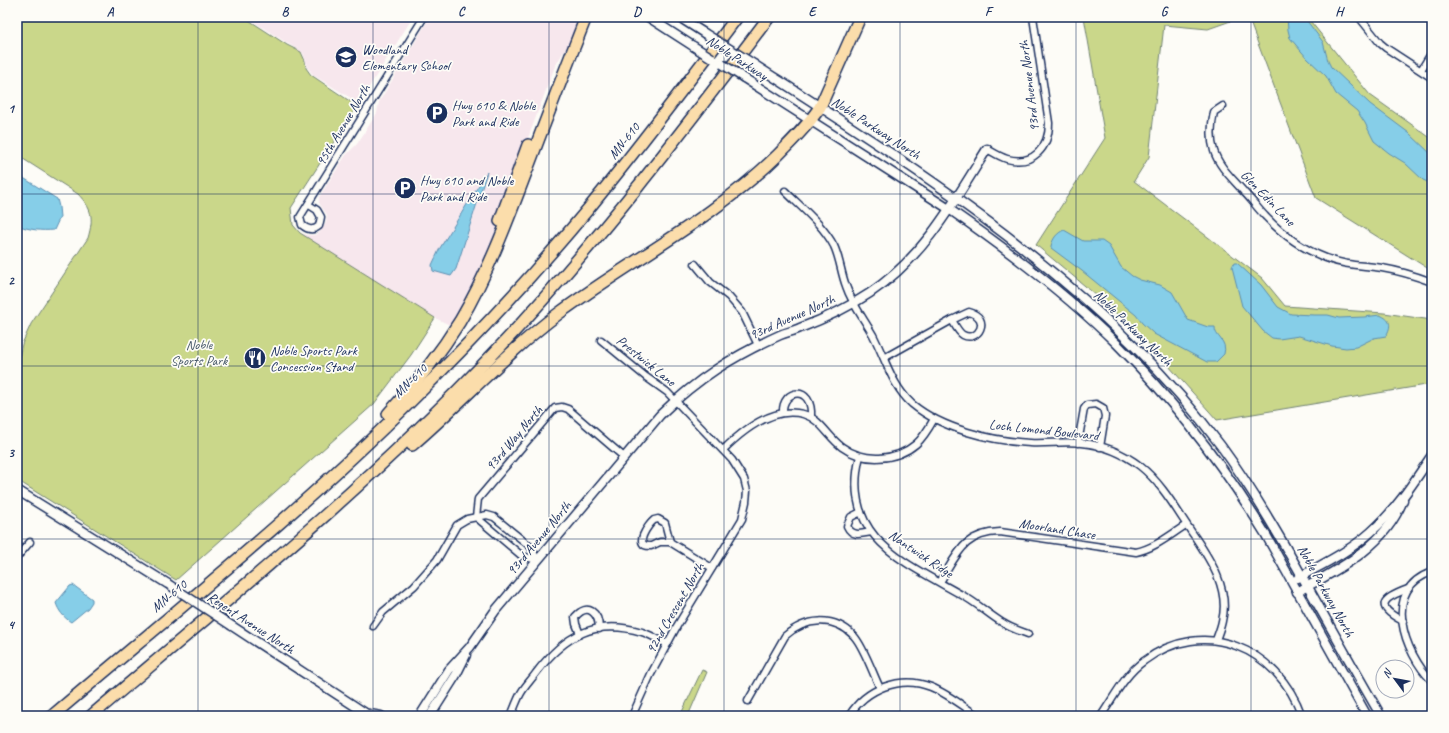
<svg xmlns="http://www.w3.org/2000/svg" width="1449" height="733" font-family="Caveat,sans-serif">
	<rect width="100%" height="100%" fill="#fdfcf7"/>
	<filter id="ink" filterUnits="userSpaceOnUse"><feTurbulence type="fractalNoise" baseFrequency=".025" numOctaves="2"/><feDisplacementMap in="SourceGraphic" scale="8" xChannelSelector="R" yChannelSelector="G"/><feConvolveMatrix kernelMatrix="1 2 1 2 8 2 1 2 1" color-interpolation-filters="sRGB"/></filter>
	<g filter="url(#ink)">
		<g fill="#f7e7ed">
			<path d="M246 17H413L359 103 313 75 308 68 303 53Z"/>
			<path d="M430 17H579L568 45 555 66 509 189 492 241 470 291 452 326 435 318 300 233 308 235H316L320 232 326 222 327 215 319 203V197L346 155 357 144 377 113 379 102Z"/>
		</g>
		<g fill="#cad78a" stroke="#728374">
			<path d="M17 17H244L287 45 301 52 305 61 306 68 311 75 357 106 291 208 293 225 300 233 435 318 411 355 374 404 176 580 17 480V374L18 363 22 344 31 324 88 238C94 217 92 209 78 194L17 155Z"/>
			<path d="M1084 17H1242L1208 29 1164 25 1149 157 1134 181 1262 278 1285 306 1384 313 1432 320V384L1217 420 1151 346 1103 301 1036 245 1105 138Z"/>
			<path d="M1248 17H1307L1370 95 1432 139V271L1316 198Z"/>
			<path d="M702 670 707 672 688 716H680Z"/>
		</g>
		<g fill="#86cee8" stroke="#5b8eb1">
			<path d="M1287 17H1304L1323 42 1328 61 1331 67 1370 104 1409 133 1432 155V184L1423 180 1405 163 1389 153 1374 141 1365 123 1357 111 1336 94 1326 76 1307 58 1290 38 1288 30Z"/>
			<path d="M487 172 456 269 451 276 433 271 432 265 440 248Z"/>
			<path d="M17 174 57 199 59 207 60 217 54 230C41 231 29 230 17 225Z"/>
			<path d="M1064 230 1083 241H1102L1109 246 1121 267 1132 276 1140 280 1160 285 1172 292 1188 320 1208 327H1215C1214 337 1228 340 1224 354L1216 362H1207L1154 334 1142 323 1136 315 1082 271 1051 248V246C1053 238 1057 233 1064 230Z"/>
			<path d="M1234 263H1237L1261 285 1278 307 1291 314 1314 315H1328L1339 318 1364 317 1380 315C1391 320 1392 325 1386 336L1374 338 1356 347 1346 348 1332 346 1299 336 1279 339 1272 338 1263 331 1242 306 1232 267Z"/>
			<path d="M73 585 92 599V602L88 608 71 622C64 618 58 610 56 603L70 586Z"/>
		</g>
		<g fill="none" stroke-linecap="round" stroke-linejoin="round">
			<g stroke="#1b2f5e" stroke-width="9">
				<g id="street">
					<path d="M1359 17 1380 43 1386 48 1432 78"/>
					<path d="M1421 70 1432 52"/>
					<path d="M1223 106 1214 112C1211 125 1210 138 1214 151 1219 167 1233 179 1244 192 1252 200 1258 209 1266 217 1283 235 1303 249 1326 258 1346 266 1362 265 1382 268 1400 271 1416 276 1432 282"/>
					<path d="M987 149C994 153 1000 157 1007 159 1033 166 1049 148 1049 123L1033 17"/>
					<path d="M785 191C802 208 823 225 834 246 840 259 841 273 846 286 852 304 864 319 873 335 885 358 892 386 912 404 942 429 992 441 1030 443 1047 444 1065 441 1082 443 1102 445 1123 453 1140 466 1163 484 1178 513 1195 537 1211 561 1230 590 1222 621 1221 627 1218 634 1216 640"/>
					<path d="M309 205 317 210 321 217 319 226C313 231 308 230 302 225L300 217 424 17"/>
					<path d="M695 264 710 282 729 297 742 312 758 345"/>
					<path d="M969 312C992 318 978 343 963 335 958 332 955 325 952 320Z"/>
					<path d="M601 340 646 377 667 392 732 460 744 479 747 491 746 502 742 519 677 626 651 674 632 716"/>
					<path d="M884 358 952 320"/>
					<path d="M783 412C782 389 813 384 811 417"/>
					<path d="M1078 443 1084 409 1087 405 1096 404 1103 408 1105 416 1100 447"/>
					<path d="M723 450C743 430 773 406 803 414 821 419 828 437 842 447 864 463 896 461 916 444 924 437 929 428 934 419"/>
					<path d="M860 456C840 536 902 561 960 594 976 602 988 614 1003 623 1010 628 1020 631 1028 634"/>
					<path d="M861 512 851 517 847 526C852 537 861 534 871 532"/>
					<path d="M476 517 478 499 555 408 562 407 568 409 624 457"/>
					<path d="M476 517 522 556 537 560"/>
					<path d="M658 519 665 523 670 542C667 542 663 542 660 542 657 543 654 545 651 546 632 547 648 525 654 520Z"/>
					<path d="M670 542 712 568"/>
					<path d="M17 557 30 542"/>
					<path d="M1432 572C1381 589 1404 653 1432 681"/>
					<path d="M940 582C957 555 963 533 1000 532L1136 552C1155 548 1170 535 1186 525"/>
					<path d="M1403 621C1373 606 1383 598 1408 589"/>
					<path d="M373 626 383 612 414 586 437 560 457 525 467 519 487 515 494 517 531 547 537 560"/>
					<path d="M580 634 576 624 575 617C588 602 599 613 599 629"/>
					<path d="M748 701 785 636C805 618 834 615 854 636 864 647 873 674 880 688"/>
					<path d="M511 716C514 709 517 700 521 693 525 686 531 680 536 673 564 636 594 618 642 632 651 635 659 640 667 644"/>
					<path d="M849 716C866 688 901 675 931 687 948 694 963 706 978 716"/>
					<path d="M1101 716C1114 697 1125 674 1144 661 1204 616 1278 648 1302 716"/>
				</g>
			</g>
			<g stroke="#1b2f5e" stroke-width="11">
				<g id="secondary">
					<path d="M648 17 693 46"/>
					<path d="M679 17 704 33"/>
					<path d="M755 65C924 174 1099 282 1221 446 1254 491 1281 538 1308 587 1332 630 1356 673 1381 716"/>
					<path d="M744 78 949 209C1008 250 1066 294 1117 344 1175 402 1224 466 1266 535L1367 716"/>
					<path d="M17 490 168 584"/>
					<path d="M1298 578C1323 564 1350 551 1371 532 1396 510 1414 482 1432 455"/>
					<path d="M1297 592C1339 569 1385 547 1403 500"/>
					<path d="M232 626 370 716"/>
					<path d="M369 714 381 716"/>
					<path d="M420 716 449 670 470 647 495 611 660 415C698 378 733 356 780 335 787 332 794 331 800 328 824 319 849 307 870 293 924 257 954 202 987 149"/>
					<path d="M430 716 456 675 466 655"/>
				</g>
			</g>
			<g stroke="#1b2f5e" stroke-width="14">
				<g id="highway">
					<path d="M500 221 528 145"/>
					<path d="M388 414C414 386 439 355 460 321 487 275 506 225 525 175 545 122 565 70 586 17"/>
					<path d="M412 445C461 403 505 354 558 314 631 260 713 219 778 155 793 140 808 125 820 107L860 17"/>
					<path d="M52 716C172 614 296 515 408 404 471 342 532 277 589 208 640 146 689 81 737 17"/>
					<path d="M91 716C230 598 371 483 496 351 595 246 682 132 769 17"/>
				</g>
			</g>
			<use href="#street" stroke="#fdfcf7" stroke-width="6"/>
			<use href="#secondary" stroke="#fdfcf7" stroke-width="8"/>
			<use href="#highway" stroke="#fbddab" stroke-width="11"/>
			<g stroke="#1b2f5e" stroke-width="11" stroke-linecap="butt">
				<g id="secondary-bridge">
					<path d="M704 33 755 65"/>
					<path d="M693 46 712 58"/>
					<path d="M722 64 744 78"/>
					<path d="M168 584 232 626"/>
				</g>
			</g>
			<use href="#secondary-bridge" stroke="#fdfcf7" stroke-width="8"/>
		</g>
	</g>
	<path fill="none" stroke="#1b2f5e" stroke-width="1" stroke-opacity="0.55" d="M198 17V716M373 17V716M549 17V716M724 17V716M900 17V716M1076 17V716M1251 17V716M17 194H1432M17 366H1432M17 539H1432"/>
	<defs>
		<g id="school-disc" transform="scale(1.15)"><circle r="9.5" fill="#1b2f5e" stroke="#fdfcf7"/><path d="M0-5L7-2L0 1L-7-2ZM-4 1L0 2.5L4 1V4Q0 6-4 4Z" fill="#fff"/></g>
		<g id="parking-disc" transform="scale(1.15)"><circle r="9.5" fill="#1b2f5e" stroke="#fdfcf7"/><path d="M-3.5-5.5H1a3.5 3.5 0 0 1 0 7H-1V5.5H-3.5ZM-1-3.4V-.6H.8a1.4 1.4 0 0 0 0-2.8Z" fill="#fff"/></g>
		<g id="restaurant-disc" transform="scale(1.15)"><circle r="9.5" fill="#1b2f5e" stroke="#fdfcf7"/><path d="M-5-6h1v4h1v-4h1v4h1v-4h1v5L-1.5 .5V6h-2V.5L-5-1ZM5-6V6H3V1.5H1.5Q1.5-4 5-6Z" fill="#fff"/></g>
	</defs>
	<g fill-rule="evenodd">
		<use href="#school-disc" x="346" y="57"/>
		<use href="#parking-disc" x="437" y="113"/>
		<use href="#parking-disc" x="405" y="188"/>
		<use href="#restaurant-disc" x="255" y="358"/>
	</g>
	<g text-anchor="middle" dominant-baseline="central" stroke-width="3.5" stroke-linejoin="round" paint-order="stroke">
		<g font-size="14" fill="#1b2f5e" stroke="#fdfcf7" text-anchor="start">
			<text x="362" y="49">Woodland<tspan x="362" dy="16">Elementary School</tspan></text>
			<text x="452" y="105">Hwy 610 &amp; Noble<tspan x="452" dy="16">Park and Ride</tspan></text>
			<text x="420" y="180">Hwy 610 and Noble<tspan x="420" dy="16">Park and Ride</tspan></text>
			<text x="270" y="350">Noble Sports Park<tspan x="270" dy="16">Concession Stand</tspan></text>
		</g>
		<g font-size="14" fill="#1b2f5e" stroke="#fdfcf7">
			<text transform="translate(737 58) rotate(33)">Noble Parkway</text>
			<text transform="translate(1029 86) rotate(-97)">93rd Avenue North</text>
			<text transform="translate(343 125) rotate(-59)">95th Avenue North</text>
			<text transform="translate(876 128) rotate(33)">Noble Parkway North</text>
			<text transform="translate(624 141) rotate(-52)">MN-610</text>
			<text transform="translate(1268 198) rotate(46)">Glen Edin Lane</text>
			<text transform="translate(792 317) rotate(-24)">93rd Avenue North</text>
			<text transform="translate(1133 328) rotate(44)">Noble Parkway North</text>
			<text transform="translate(646 361) rotate(39)">Prestwick Lane</text>
			<text transform="translate(410 381) rotate(-45)">MN-610</text>
			<text transform="translate(1044 430) rotate(6)">Loch Lomond Boulevard</text>
			<text transform="translate(514 438) rotate(-50)">93rd Way North</text>
			<text transform="translate(1057 529) rotate(9)">Moorland Chase</text>
			<text transform="translate(539 538) rotate(-50)">93rd Avenue North</text>
			<text transform="translate(921 554) rotate(34)">Nantwick Ridge</text>
			<text transform="translate(1326 591) rotate(61)">Noble Parkway North</text>
			<text transform="translate(169 596) rotate(-40)">MN-610</text>
			<text transform="translate(675 608) rotate(-60)">92nd Crescent North</text>
			<text transform="translate(251 623) rotate(33)">Regent Avenue North</text>
		</g>
		<g font-size="14" fill="#475969" stroke="#fdfcf7">
			<text x="199" y="344">Noble<tspan x="199" dy="16">Sports Park</tspan></text>
		</g>
	</g>
	<rect width="1449" height="733" fill="none" stroke="#fdfcf7" stroke-width="44"/>
	<g transform="translate(1395 679) rotate(302)"><circle r="19" fill="#fdfcf7" stroke="#a3aaba"/>
	<path d="M0-3L7 15L0 10L-7 15Z" fill="#1b2f5e"/>
	<text y="-6" font-size="11" font-weight="bold" text-anchor="middle" fill="#1b2f5e">N</text>
	</g>
	<rect x="22" y="22" width="1405" height="689" fill="none" stroke="#1b2f5e" stroke-width="1.5"/>
	<g font-size="13" text-anchor="middle" font-weight="bold" fill="#1b2f5e">
		<text x="110" y="16">A</text>
		<text x="285" y="16">B</text>
		<text x="461" y="16">C</text>
		<text x="637" y="16">D</text>
		<text x="812" y="16">E</text>
		<text x="988" y="16">F</text>
		<text x="1164" y="16">G</text>
		<text x="1339" y="16">H</text>
		<text x="11" y="113">1</text>
		<text x="11" y="285">2</text>
		<text x="11" y="457">3</text>
		<text x="11" y="629">4</text>
	</g>
</svg>
